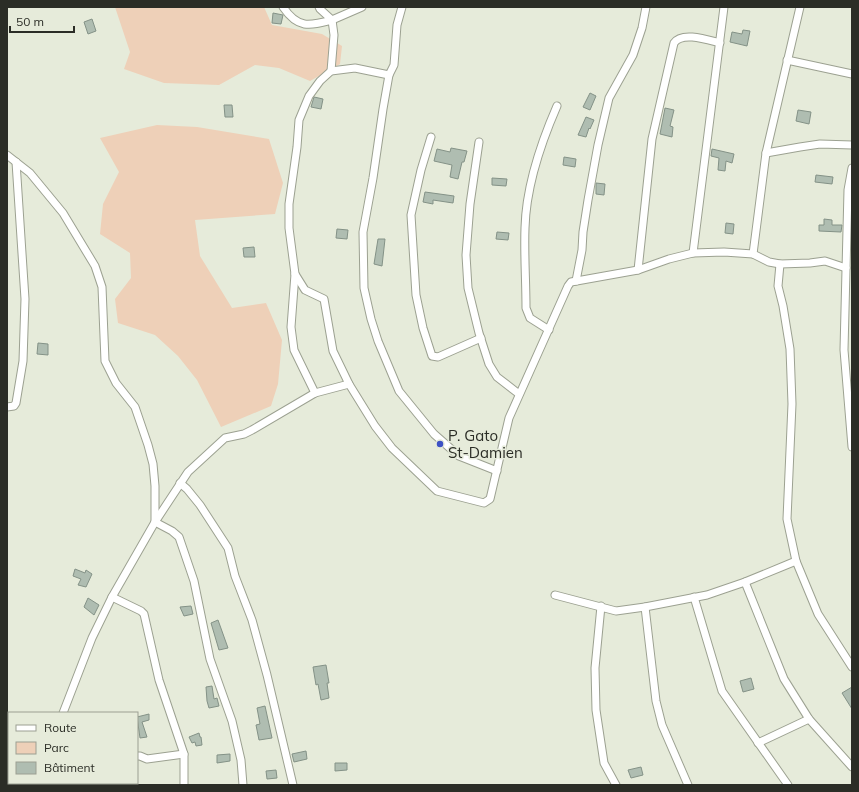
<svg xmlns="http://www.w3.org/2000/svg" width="859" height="792" font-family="Mulish,sans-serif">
	<rect width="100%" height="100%" fill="#e6ebda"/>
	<g fill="#eed0b8">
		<path d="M115 7H264L272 25 322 34 342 46 340 64 310 81 279 68 255 65 219 85 164 83 124 69 130 52Z"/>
		<path d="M157 125 197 127 269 139 283 183 275 214 195 220 200 256 232 308 266 303 282 340 278 384 271 406 221 427 197 380 178 356 155 335 118 323 115 299 131 278 130 253 100 234 103 204 119 172 100 138Z"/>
	</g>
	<g fill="#afbdb1" stroke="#849287">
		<path d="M273 13 283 15 281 24 272 23Z"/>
		<path d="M92 19 96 31 88 34 84 22Z"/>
		<path d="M743 30 750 31 747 46 730 42 732 32 742 34Z"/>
		<path d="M590 93 596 96 590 110 583 107Z"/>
		<path d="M314 97 323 99 321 109 311 107Z"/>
		<path d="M224 105H232L233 117H225Z"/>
		<path d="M665 108 674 110 670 126 673 127 672 137 660 134Z"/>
		<path d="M798 110 811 112 809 124 796 121Z"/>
		<path d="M586 117 594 120 590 129 589 128 586 137 578 135Z"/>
		<path d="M451 148 467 151 464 162H462L458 179 450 177 452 165 434 161 437 149 450 152Z"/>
		<path d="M712 149 734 154 732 163 726 161 725 171 718 170 719 158 711 156Z"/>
		<path d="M564 157 576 159 575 167 563 165Z"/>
		<path d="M816 175 833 177 832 184 815 182Z"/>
		<path d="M492 178 507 179 506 186 492 185Z"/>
		<path d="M596 183 605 184 604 195 596 194Z"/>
		<path d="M425 192 454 196 453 203 433 200V204L423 202Z"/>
		<path d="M824 219 832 220V225H842L841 232 819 231V225H824Z"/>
		<path d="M726 223 734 224 733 234 725 233Z"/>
		<path d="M337 229 348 230 347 239 336 238Z"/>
		<path d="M497 232 509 233 508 240 496 239Z"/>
		<path d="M378 239H385L382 266 374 264Z"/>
		<path d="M254 247 255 257H244L243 248Z"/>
		<path d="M38 343 48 344V355L37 354Z"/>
		<path d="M75 569 85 573 86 570 92 574 86 587 78 585 81 579 73 576Z"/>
		<path d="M88 598 99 605 94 615 84 607Z"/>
		<path d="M191 606 193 614 184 616 180 607Z"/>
		<path d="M218 620 228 648 219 650 211 623Z"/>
		<path d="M326 665 329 683H327L329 698 321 700 318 684 316 685 313 667Z"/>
		<path d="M751 678 754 689 743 692 740 681Z"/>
		<path d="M212 686 214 699 217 698 219 706 209 708 207 701 206 687Z"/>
		<path d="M852 687V709L842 693Z"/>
		<path d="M265 706 272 738 259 740 256 725 260 724 257 708Z"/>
		<path d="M149 714V720L142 722 147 737 140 738 137 717Z"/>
		<path d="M199 733 200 737H201L202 745 196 746 195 742 192 743 189 737Z"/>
		<path d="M306 751 307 759 294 762 292 754Z"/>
		<path d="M230 754V761L217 763V755Z"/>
		<path d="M335 763H347V770L335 771Z"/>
		<path d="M641 767 643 775 631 778 628 770Z"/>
		<path d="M276 770 277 778 267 779 266 771Z"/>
	</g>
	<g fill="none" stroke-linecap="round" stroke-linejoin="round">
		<g stroke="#9ca191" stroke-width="9">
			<g id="street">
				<path d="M283 7C298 29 309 26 332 20L334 35 331 71"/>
				<path d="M319 7 320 9 332 20 362 7"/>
				<path d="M787 60 852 74"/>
				<path d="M389 75 383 109 373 178 363 232 364 288 371 319 378 341 399 391 434 434 459 456 497 471"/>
				<path d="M431 137 421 170 411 215 416 295 423 328 432 356 438 357 481 338"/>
				<path d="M479 142 470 204 466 255 468 288 479 333 489 364 497 377 519 394"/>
				<path d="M766 153 800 147 820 144 852 145"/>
				<path d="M7 155 30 173 63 213 95 266 102 287 105 361 116 383 135 407 148 445 153 464 155 486V522L172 531 179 537 194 581 210 659 232 721 241 760 243 785"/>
				<path d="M852 168 848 190 844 350 852 447"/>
				<path d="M693 253 724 7"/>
				<path d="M753 254 766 153 800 7"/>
				<path d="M780 264 778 286 783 306 790 349 792 404 787 519 796 561 818 614 852 667"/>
				<path d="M638 270 652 139 674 43C682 31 708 40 720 43"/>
				<path d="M295 274 305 290 324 299 333 351 349 384 375 426 392 448 437 491 484 503 490 499 509 418 568 286 571 282 638 270 669 259 693 253 724 252 753 254 769 262 780 264 810 263 825 261 846 268"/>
				<path d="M576 281 582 250 583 232 588 200 598 145 609 98 633 55 642 28 646 7"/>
				<path d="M549 330 530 318 526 308C526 281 524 254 525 228 526 186 540 145 557 106"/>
				<path d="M315 393 294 350 291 327 295 274 289 228V204L297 147 299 120 309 96 320 81 331 71 355 68 389 75 394 65 397 25 402 7"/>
				<path d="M7 407 14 406 16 403 23 361 25 299 16 162"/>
				<path d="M180 483 187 489 200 505 228 548 235 576 252 620 267 675 293 785"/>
				<path d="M745 582 784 679 809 719 852 767"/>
				<path d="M555 595 616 611 645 607 707 595 745 582 796 561"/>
				<path d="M112 597 141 611 144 614 159 680 184 754V785"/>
				<path d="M694 597 722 691 788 785"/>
				<path d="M601 606 595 668 596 710 604 763 616 785"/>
				<path d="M645 607 656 701 662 725 688 785"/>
				<path d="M63 713 92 638 112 597 155 522 188 472 225 438 244 434 252 430 315 393 349 384"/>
				<path d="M758 743 809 719"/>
				<path d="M7 755 9 754"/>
				<path d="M137 756H140L147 759 184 754"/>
				<path d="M97 783 98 785"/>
				<path d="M56 785 61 783"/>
			</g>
		</g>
		<use href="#street" stroke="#fff" stroke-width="7"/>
	</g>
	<circle fill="#3d51c4" stroke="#e6ebda" stroke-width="1.5" cx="440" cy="444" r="4"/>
	<g text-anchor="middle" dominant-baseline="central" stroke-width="3" stroke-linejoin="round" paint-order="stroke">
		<g font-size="15" fill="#2b2d26" stroke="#e6ebda" text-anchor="start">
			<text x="448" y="435">P. Gato<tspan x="448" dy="17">St-Damien</tspan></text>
		</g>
	</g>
	<rect width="859" height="792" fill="none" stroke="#2b2d26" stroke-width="16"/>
	<rect x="8" y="712" width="130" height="72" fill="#e6ebda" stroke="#9b9f92"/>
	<rect x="16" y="725" width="20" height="6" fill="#ffffff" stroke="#9b9f92"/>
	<text x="44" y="732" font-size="12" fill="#2b2d26">Route</text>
	<rect x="16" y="742" width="20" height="12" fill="#eed0b8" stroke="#9b9f92"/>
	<text x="44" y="752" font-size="12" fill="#2b2d26">Parc</text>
	<rect x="16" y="762" width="20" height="12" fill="#afbdb1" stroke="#9b9f92"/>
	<text x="44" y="772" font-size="12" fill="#2b2d26">Bâtiment</text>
	<path d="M10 26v6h64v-6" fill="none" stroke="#2b2d26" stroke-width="2"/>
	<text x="16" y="26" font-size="12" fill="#2b2d26" stroke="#e6ebda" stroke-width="3" paint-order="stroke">50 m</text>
</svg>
